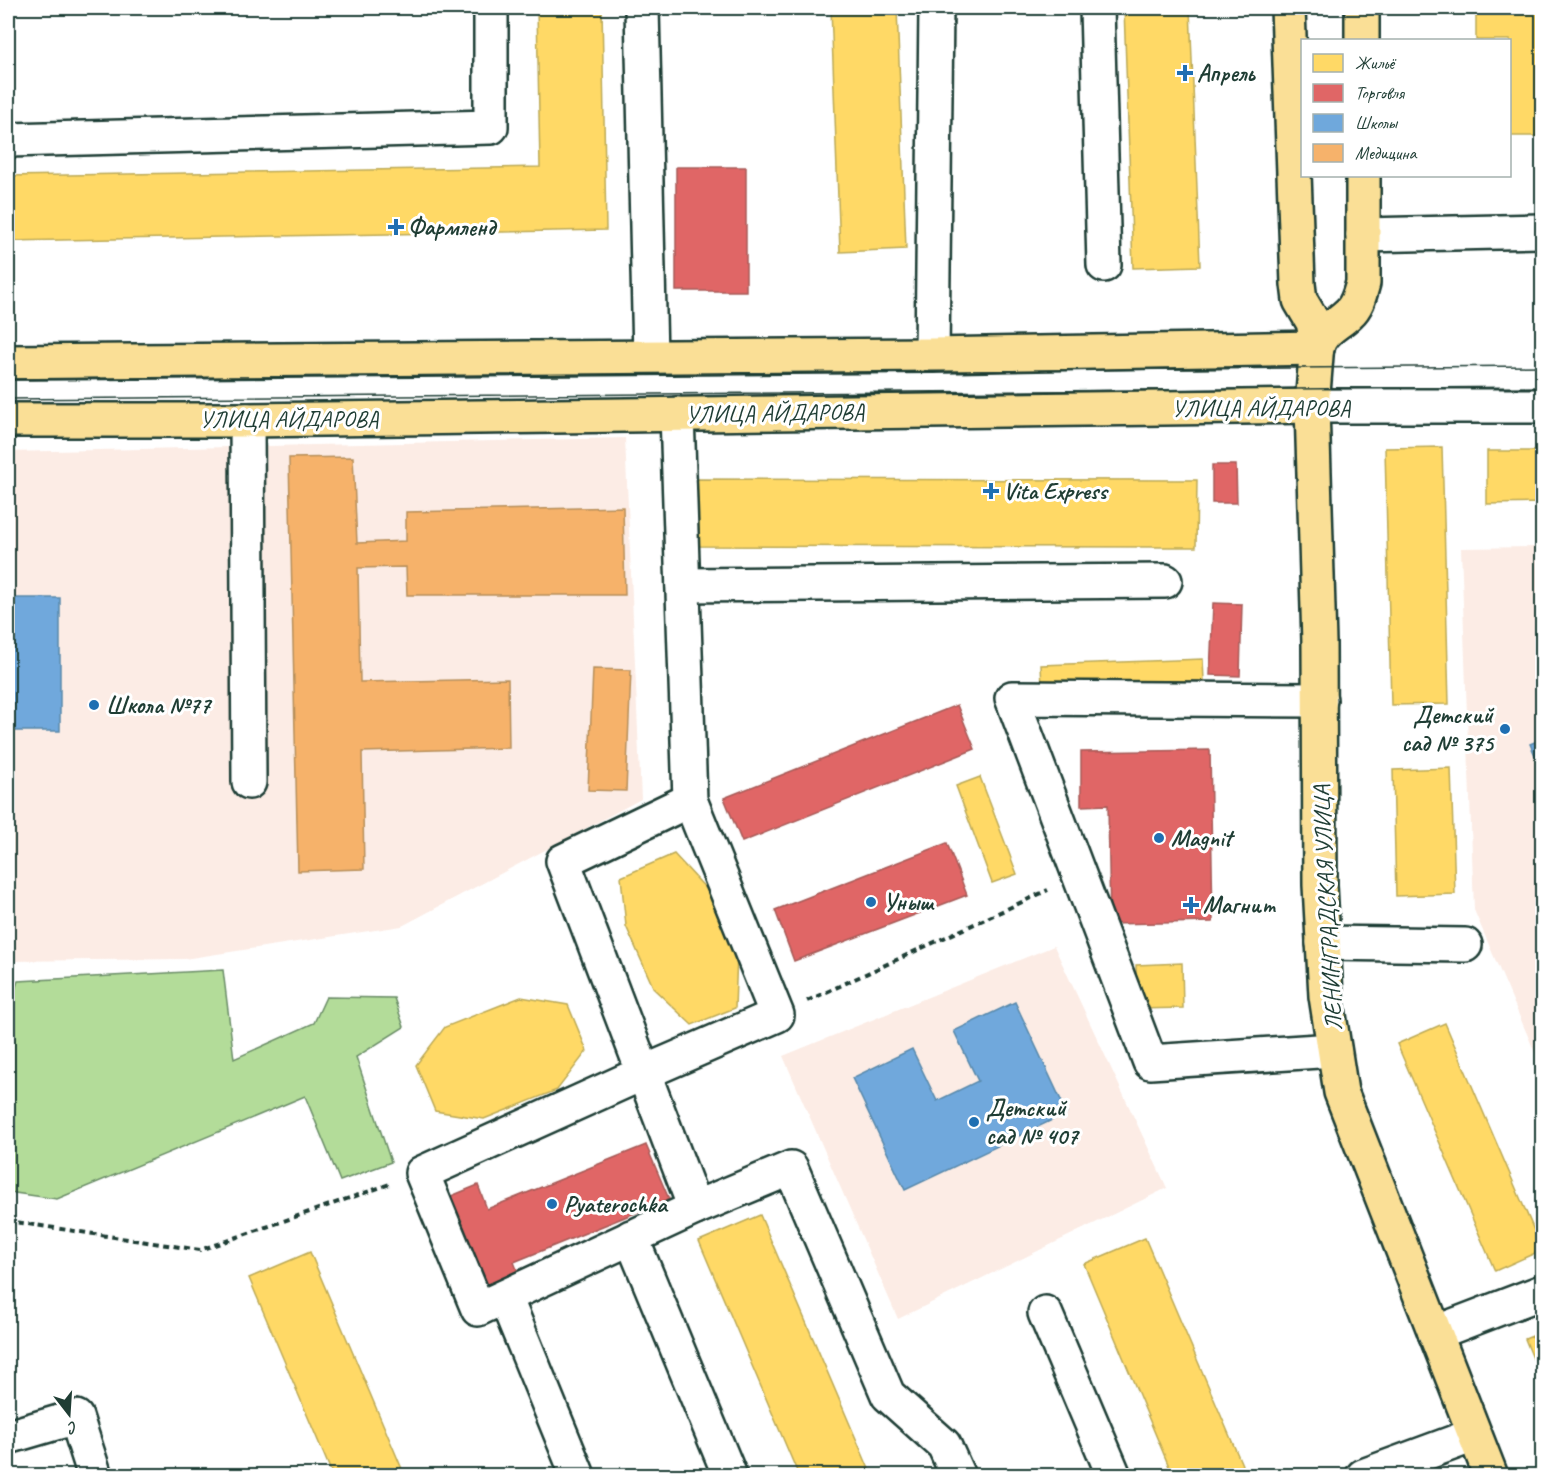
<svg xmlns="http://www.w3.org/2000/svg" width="1550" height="1483" font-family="Caveat,sans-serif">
	<rect width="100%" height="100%" fill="#fff"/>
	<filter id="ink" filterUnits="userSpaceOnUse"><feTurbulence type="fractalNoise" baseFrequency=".0167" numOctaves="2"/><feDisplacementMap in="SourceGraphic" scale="12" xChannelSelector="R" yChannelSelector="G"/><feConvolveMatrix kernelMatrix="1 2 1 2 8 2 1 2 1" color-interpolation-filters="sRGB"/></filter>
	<g filter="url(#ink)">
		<g fill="#fcece5">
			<path d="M625 438 641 799 402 926 184 959 8 961V452Z"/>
			<path d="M1542 547V1069L1474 910 1461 548Z"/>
			<path d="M1054 946 1167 1188 898 1319 783 1056Z"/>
		</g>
		<g fill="#b3dc99" stroke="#698c66" stroke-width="1.5">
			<path d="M8 785H11L12 885H8Z"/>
			<path d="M223 970 234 1059 314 1023 326 997 394 998 404 1027 356 1057 391 1162 340 1181 305 1096 57 1199 8 1192V1009L18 981Z"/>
		</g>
		<g fill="#ffd966" stroke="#bcaa57" stroke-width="1.5">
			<path d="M537 8H602L606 230 8 241V176L540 167Z"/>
			<path d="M831 8H897L906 249 840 252Z"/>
			<path d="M1124 8H1190L1200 266 1133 268Z"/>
			<path d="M1476 8H1542V136H1510V40H1476Z"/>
			<path d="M1442 447 1449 704 1391 705 1385 448Z"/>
			<path d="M1487 451H1542V503L1487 504Z"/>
			<path d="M689 479 1197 480 1196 547 688 546Z"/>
			<path d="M1203 659 1204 681 1042 687 1041 665Z"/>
			<path d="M1451 768 1455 894 1396 896 1393 770Z"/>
			<path d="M980 777 1017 874 992 883 956 786Z"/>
			<path d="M674 854 710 893 737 953 735 1008 692 1025 654 989 626 926 621 877Z"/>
			<path d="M1182 963 1183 1008 1137 1009 1136 965Z"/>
			<path d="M521 997 568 1005 587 1051 557 1090 484 1119 435 1111 416 1065 445 1027Z"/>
			<path d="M1445 1023 1542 1249V1250L1495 1271 1397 1044Z"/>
			<path d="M760 1215 872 1476H799L699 1241Z"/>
			<path d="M1145 1238 1243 1467 1223 1476H1173L1084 1264Z"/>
			<path d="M310 1252 405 1476H333L249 1278Z"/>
			<path d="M1542 1332V1380L1525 1339Z"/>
		</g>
		<g fill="#e06666" stroke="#a65a57" stroke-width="1.5">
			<rect x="676" y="167" width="70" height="124"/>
			<path d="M1212 465H1236L1237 503H1212Z"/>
			<path d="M1213 603 1242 604 1240 676 1210 675Z"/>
			<path d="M957 705 975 749 742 842 724 798Z"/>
			<path d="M1210 750 1213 922 1110 924 1108 805 1081 806V752Z"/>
			<path d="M947 843 967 895 794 961 775 910Z"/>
			<path d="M646 1145 669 1199 514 1262 520 1277 482 1292 444 1199 478 1185 487 1209Z"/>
		</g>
		<g fill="#6fa8dc" stroke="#5788aa" stroke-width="1.5">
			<rect x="8" y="598" width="52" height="133"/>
			<path d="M1542 739V771L1530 744Z"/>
			<path d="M1015 1002 1067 1113 905 1190 852 1078 912 1049 937 1101 978 1081 954 1031Z"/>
		</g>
		<g fill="#f6b26b" stroke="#b68f5a" stroke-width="1.5">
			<path d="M353 457 357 543 406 541V512L623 507 625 595H407L406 567 358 568 360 682 508 679 509 748 362 752 364 869 298 871 289 458Z"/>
			<path d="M593 669 631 670 626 791 588 790Z"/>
		</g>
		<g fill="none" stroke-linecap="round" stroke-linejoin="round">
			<g stroke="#1f3d34" stroke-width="38">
				<g id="minor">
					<path d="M642 8 650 357"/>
					<path d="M1097 8 1104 265"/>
					<path d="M8 140 491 127V8"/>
					<path d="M1363 235 1542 231"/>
					<path d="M932 355 936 8"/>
					<path d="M1312 406H1542"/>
					<path d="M677 414 690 800 777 1015 643 1073 422 1173 478 1309 695 1208 563 861 690 800"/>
					<path d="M247 420 249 782"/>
					<path d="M683 585 1165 581"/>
					<path d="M1320 700 1012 698 1150 1062 1334 1050"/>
					<path d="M1323 943 1465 945"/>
					<path d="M695 1208 791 1168 888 1395 944 1445 958 1476"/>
					<path d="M631 1237 730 1476"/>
					<path d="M505 1297 578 1476"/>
					<path d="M1045 1313 1114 1476"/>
					<path d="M1435 1333 1542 1292"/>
					<path d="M8 1437 76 1417 95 1476"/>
					<path d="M1363 1476 1474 1435"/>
				</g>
			</g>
			<g stroke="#1f3d34" stroke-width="38">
				<g id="major">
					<path d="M1288 8 1298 284 1300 300 1313 322 1317 343 1312 406 1319 643 1320 885 1326 996 1341 1092 1491 1476"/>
					<path d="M1362 8V40"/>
					<path d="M1317 348C1321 330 1337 325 1349 313 1358 305 1360 293 1363 283V176"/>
					<path d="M8 362 932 355 1317 348"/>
					<path d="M8 420H247L1312 406"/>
				</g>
			</g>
			<g stroke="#1f3d34" stroke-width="4" stroke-dasharray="6 4.5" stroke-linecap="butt">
				<path d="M807 1001 1048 890"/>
				<path d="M8 1225 15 1222 200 1250 390 1184"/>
			</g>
			<use href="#minor" stroke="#fff" stroke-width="33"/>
			<use href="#major" stroke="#fadf96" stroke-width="33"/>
			<g stroke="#1f3d34" stroke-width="1.5">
				<path d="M8 379 1542 366"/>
				<path d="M8 399 1542 387"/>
			</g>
		</g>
	</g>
	<g fill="#1f6fb2" stroke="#fff" stroke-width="2">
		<path d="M1182 64h6v6h6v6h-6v6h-6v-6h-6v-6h6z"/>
		<path d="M393 218h6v6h6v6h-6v6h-6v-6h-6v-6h6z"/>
		<path d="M988 482h6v6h6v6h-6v6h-6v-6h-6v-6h6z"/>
		<circle cx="94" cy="705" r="6"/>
		<circle cx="1505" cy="729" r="6"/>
		<circle cx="1159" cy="838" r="6"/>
		<circle cx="871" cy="902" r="6"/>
		<path d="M1188 896h6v6h6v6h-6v6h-6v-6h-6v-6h6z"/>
		<circle cx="974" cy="1122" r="6"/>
		<circle cx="552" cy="1204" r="6"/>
	</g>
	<g text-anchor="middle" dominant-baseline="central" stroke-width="6" stroke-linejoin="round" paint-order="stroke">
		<g font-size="24" font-weight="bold" fill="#1f3d34" stroke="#fff" text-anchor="start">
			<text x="1197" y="73">Апрель</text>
			<text x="408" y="227">Фармленд</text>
			<text x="1003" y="491">Vita Express</text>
			<text x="106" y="705">Школа №77</text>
			<text x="1493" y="715" text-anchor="end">Детский<tspan x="1493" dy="28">сад № 375</tspan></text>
			<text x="1171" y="838">Magnit</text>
			<text x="883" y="902">Уныш</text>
			<text x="1203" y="905">Магнит</text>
			<text x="986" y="1108">Детский<tspan x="986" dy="28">сад № 407</tspan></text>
			<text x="564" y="1204">Pyaterochka</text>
		</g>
		<g font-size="24" fill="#1f3d34" stroke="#fff">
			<text x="1261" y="408">УЛИЦА АЙДАРОВА</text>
			<text transform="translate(775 413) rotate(-1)">УЛИЦА АЙДАРОВА</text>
			<text x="289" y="419">УЛИЦА АЙДАРОВА</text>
			<text transform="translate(1327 908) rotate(-93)">ЛЕНИНГРАДСКАЯ УЛИЦА</text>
		</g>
	</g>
	<rect width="1550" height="1483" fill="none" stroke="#fff" stroke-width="30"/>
	<rect x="15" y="15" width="1520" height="1453" fill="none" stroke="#1f3d34" stroke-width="2" filter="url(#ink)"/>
	<rect x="1301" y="39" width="210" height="138" fill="#ffffff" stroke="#a5b1ae" stroke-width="1.5"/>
	<rect x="1313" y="54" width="30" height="18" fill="#ffd966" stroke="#a5b1ae" stroke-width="1.5"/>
	<text x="1355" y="69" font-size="18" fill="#1f3d34">Жильё</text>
	<rect x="1313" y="84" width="30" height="18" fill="#e06666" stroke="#a5b1ae" stroke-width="1.5"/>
	<text x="1355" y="99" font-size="18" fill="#1f3d34">Торговля</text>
	<rect x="1313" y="114" width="30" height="18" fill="#6fa8dc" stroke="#a5b1ae" stroke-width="1.5"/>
	<text x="1355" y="129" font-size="18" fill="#1f3d34">Школы</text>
	<rect x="1313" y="144" width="30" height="18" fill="#f6b26b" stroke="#a5b1ae" stroke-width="1.5"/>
	<text x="1355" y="159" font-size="18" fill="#1f3d34">Медицина</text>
	<g transform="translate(69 1414) rotate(163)" stroke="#ffffff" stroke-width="4.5" paint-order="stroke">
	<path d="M0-4.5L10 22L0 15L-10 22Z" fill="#1f3d34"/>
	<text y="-9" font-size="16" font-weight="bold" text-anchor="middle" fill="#1f3d34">С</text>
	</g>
</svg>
